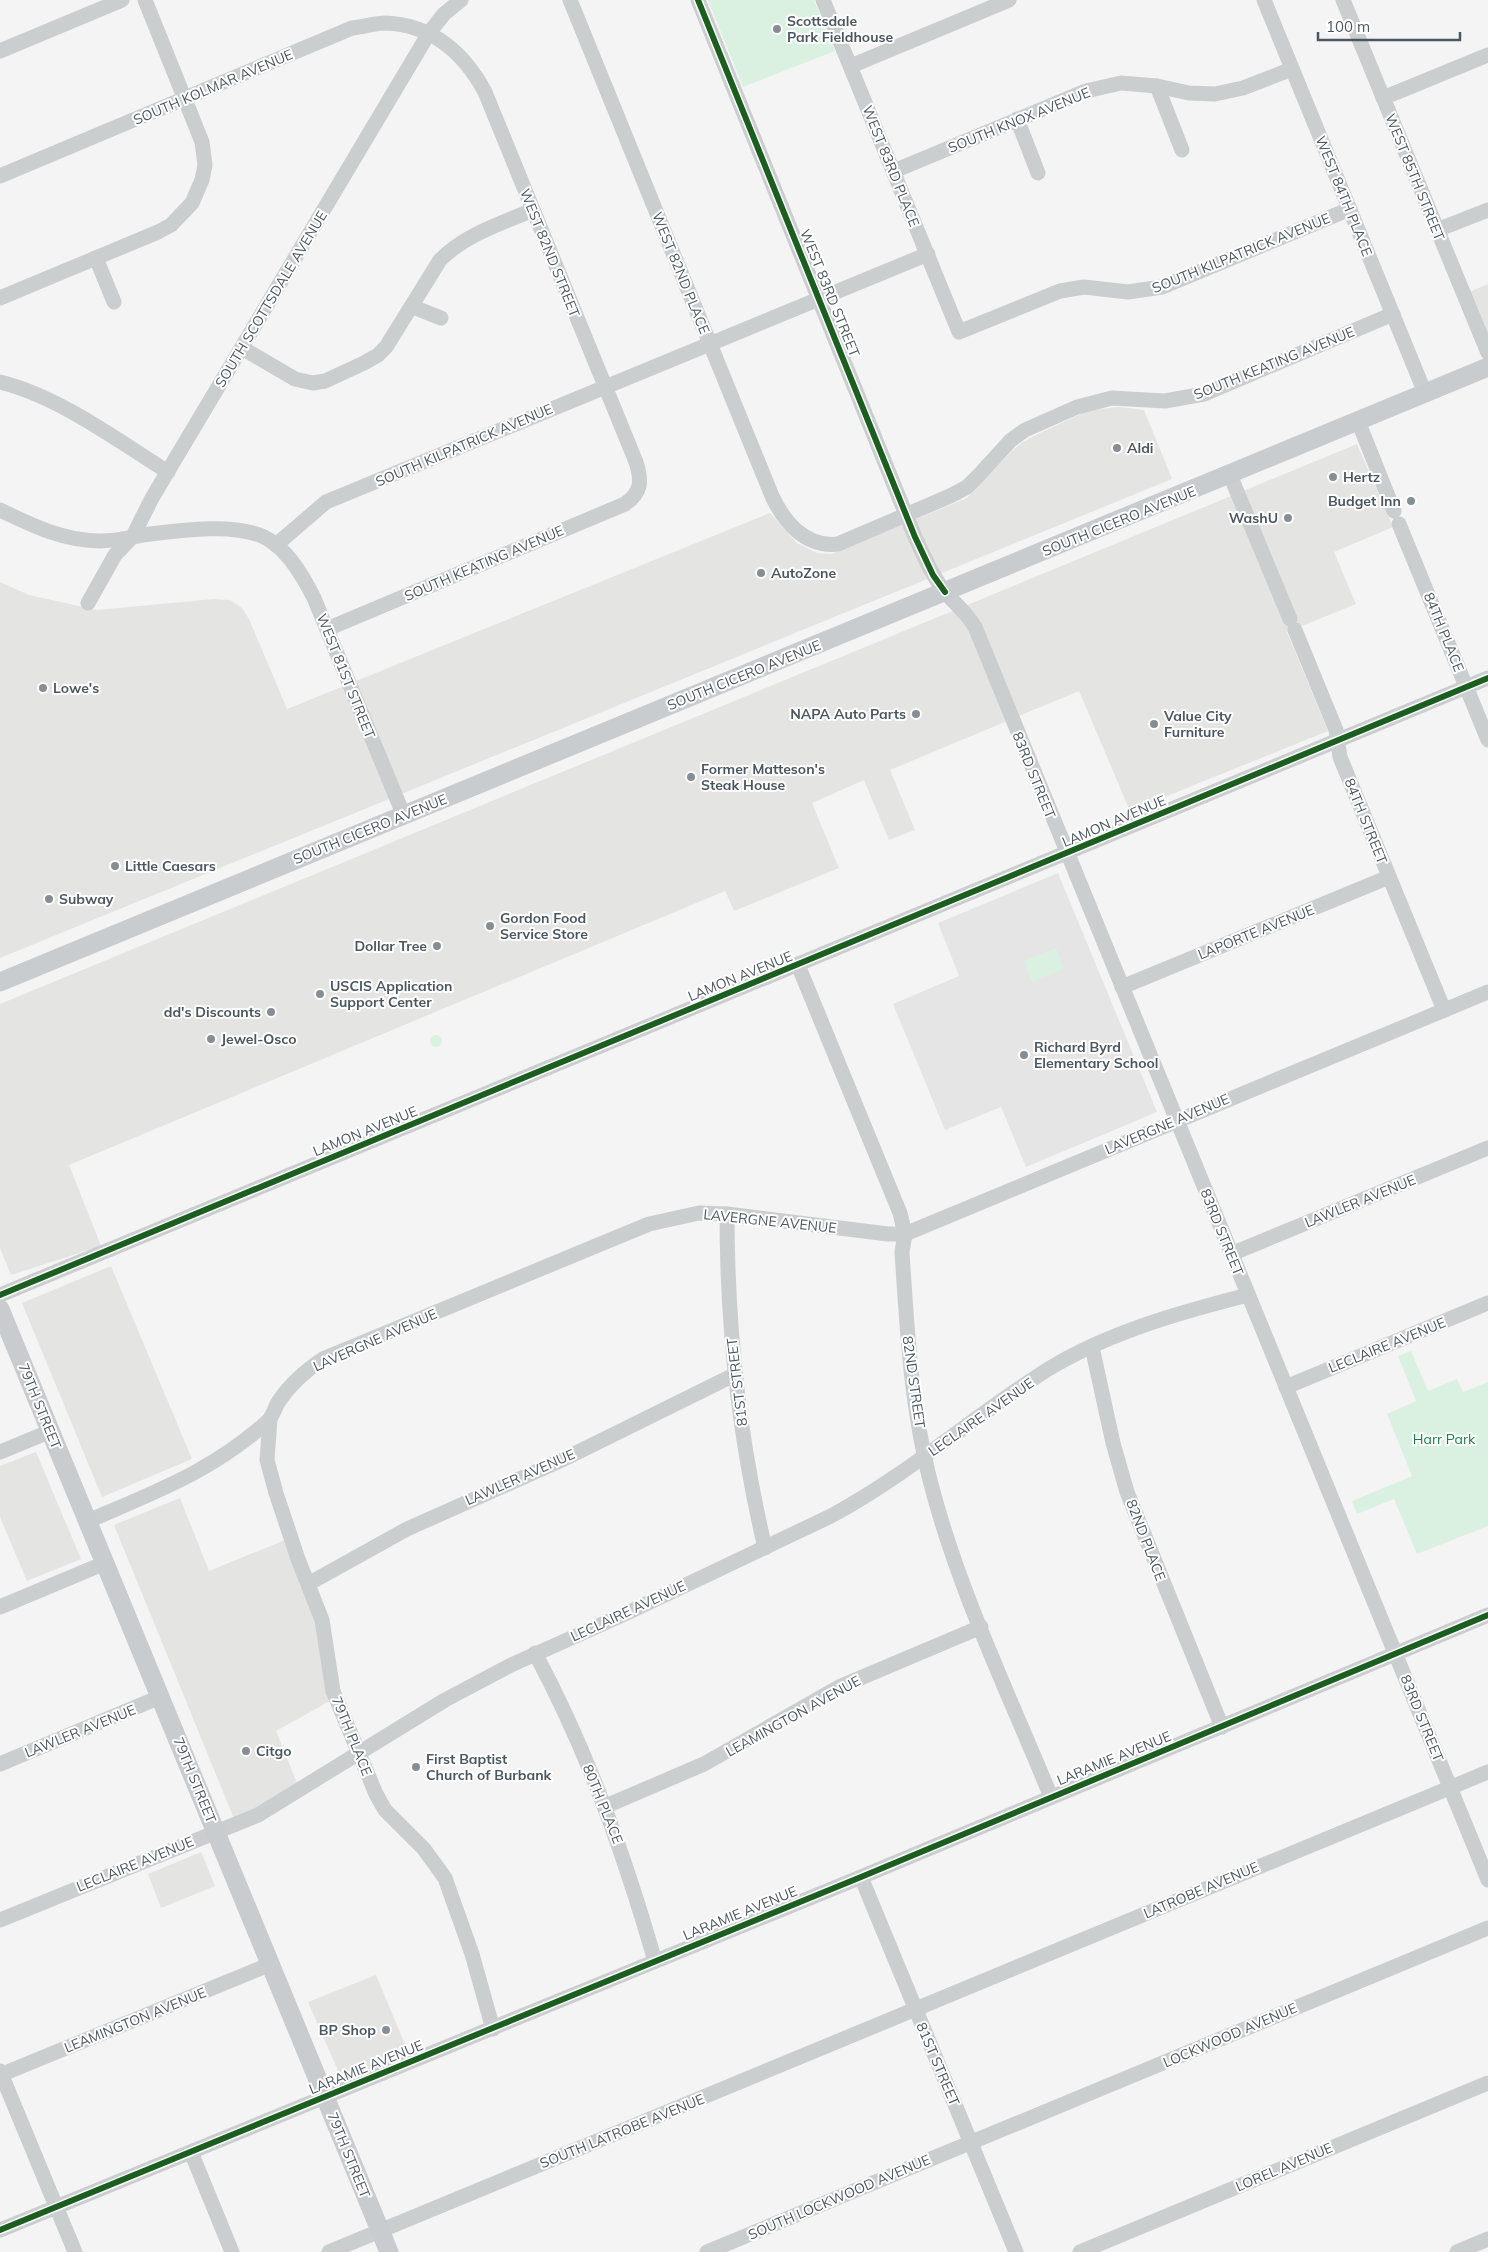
<svg xmlns="http://www.w3.org/2000/svg" width="1488" height="2252" font-family="Mulish,sans-serif">
	<rect width="100%" height="100%" fill="#f4f4f4"/>
	<g fill="#e4e4e2">
		<path d="M1488 284V348L1462 295Z"/>
		<path d="M1119 407 1144 410 1172 479 0 958V582L29 595 97 610 214 599 230 600 242 608 249 619 287 709 770 513 797 543 817 553 832 554 967 498 1012 451 1023 442 1038 434 1089 410Z"/>
		<path d="M1357 444 1393 527 1334 552 1356 604 1287 632 1328 731 1130 811 1079 691 890 770 915 830 889 840 864 780 812 803 839 868 734 911 725 891 69 1165 101 1246 11 1275 0 1248V1004Z"/>
		<path d="M111 1266 192 1459 102 1497 22 1303Z"/>
		<path d="M36 1452 81 1559 27 1581 0 1517V1466Z"/>
		<path d="M180 1498 209 1571 285 1540 317 1627 330 1701 276 1731 297 1783 235 1821 114 1525Z"/>
		<path d="M201 1852 215 1886 161 1908 148 1874Z"/>
		<path d="M376 1975 409 2054 343 2082 308 2002Z"/>
	</g>
	<path fill="#e6e5e6" d="M1058 873 1157 1112 1026 1167 1001 1107 945 1130 893 1004 959 976 938 923Z"/>
	<g fill="#daf1e2">
		<path d="M708 0H814L835 51 743 87Z"/>
		<path d="M1056 948 1064 969 1032 982 1024 961Z"/>
		<circle cx="436" cy="1041" r="6"/>
		<path d="M1411 1351 1428 1391 1457 1379 1463 1392 1488 1382V1526L1417 1554 1394 1499 1357 1514 1352 1501 1412 1476 1387 1414 1416 1401 1398 1356Z"/>
	</g>
	<g fill="none" stroke-linecap="round" stroke-linejoin="round">
		<g stroke="#cbcecf" stroke-width="15">
			<path d="M570 0 772 496C784 522 806 548 838 544L950 496 967 487 979 475 1011 440 1025 430 1077 407 1112 398 1165 401 1204 394 1393 314"/>
			<path d="M698 0 915 537C924 556 932 576 945 592 955 604 967 613 975 627L1488 1880"/>
			<path d="M823 0 959 332 1060 291 1084 287 1128 292 1162 287 1350 209"/>
			<path d="M1264 0 1425 393"/>
			<path d="M1343 0 1488 353"/>
			<path d="M0 51 122 0"/>
			<path d="M851 66 1009 0"/>
			<path d="M1157 86 1182 150"/>
			<path d="M1383 98 1488 55"/>
			<path d="M1017 119 1038 173"/>
			<path d="M894 171 1086 91 1121 83 1157 86 1189 93 1215 94 1243 88 1292 69"/>
			<path d="M0 176 352 28C363 27 375 23 386 23 432 25 464 53 485 92L636 462C642 481 642 492 625 504L327 629"/>
			<path d="M1437 230 1488 210"/>
			<path d="M96 258 114 302"/>
			<path d="M0 298 158 232 171 225 192 203 202 180 205 165 202 142 145 0"/>
			<path d="M413 307 441 318"/>
			<path d="M242 348 295 379 313 383 325 381 364 363 378 355 386 347 440 260C466 234 500 224 533 210"/>
			<path d="M0 382C58 396 117 440 168 472"/>
			<path d="M1358 421 1394 511"/>
			<path d="M1230 475 1290 619"/>
			<path d="M0 510C33 526 64 541 101 541 118 541 134 536 150 534 182 530 235 523 264 537 287 548 303 576 314 598L404 816"/>
			<path d="M1399 524 1488 740"/>
			<path d="M276 545 326 502 928 254"/>
			<path d="M88 603 115 555 133 536 152 498 429 33 444 14 461 0"/>
			<path d="M1295 630 1336 730 1340 757 1444 1010"/>
			<path d="M798 965 900 1213 905 1234 902 1252C907 1329 911 1408 931 1484 959 1592 1009 1694 1051 1797"/>
			<path d="M1122 987 1389 877"/>
			<path d="M727 1214C727 1327 739 1438 765 1548"/>
			<path d="M1231 1254 1488 1148"/>
			<path d="M0 1295 1488 678"/>
			<path d="M1092 1347 1113 1443 1127 1492 1222 1727"/>
			<path d="M1286 1387 1488 1303"/>
			<path d="M270 1419 267 1460 276 1493 298 1559 322 1620 333 1691 376 1794 385 1810 424 1849 445 1878 472 1954 493 2029"/>
			<path d="M0 1452 51 1431"/>
			<path d="M88 1521C155 1492 213 1471 268 1421 273 1416 275 1407 279 1401 291 1383 305 1371 323 1359L649 1224 699 1213 727 1214 888 1234H905L1488 992"/>
			<path d="M308 1584 407 1529 562 1460 734 1375"/>
			<path d="M0 1607 105 1563"/>
			<path d="M535 1653C588 1752 624 1854 655 1961"/>
			<path d="M0 1764 160 1697"/>
			<path d="M606 1806 704 1764 839 1687 981 1627"/>
			<path d="M861 1877 1016 2252"/>
			<path d="M0 1920 258 1815 445 1700 509 1666 627 1613 831 1516C909 1474 975 1415 1050 1368 1110 1332 1181 1312 1248 1295"/>
			<path d="M0 2071 75 2252"/>
			<path d="M0 2075 271 1964"/>
			<path d="M191 2152 232 2252"/>
			<path d="M0 2230 861 1877 1488 1615"/>
			<path d="M329 2252 1488 1772"/>
			<path d="M707 2252 1488 1928"/>
			<path d="M1080 2252 1488 2083"/>
			<path d="M1457 2252 1488 2239"/>
		</g>
		<g stroke="#c9cccf" stroke-width="19">
			<path d="M0 982 1488 367"/>
			<path d="M0 1309 389 2252"/>
		</g>
		<g stroke="#fff" stroke-width="9">
			<g id="cycleway">
				<path d="M698 0 915 537 933 575 945 592"/>
				<path d="M0 1295 1488 678"/>
				<path d="M0 2230 861 1877 1488 1615"/>
			</g>
		</g>
		<use href="#cycleway" stroke="#1b5e20" stroke-width="6"/>
	</g>
	<g fill="#868e94" stroke="#fff" stroke-width="2">
		<circle cx="777" cy="29" r="5"/>
		<circle cx="1117" cy="448" r="5"/>
		<circle cx="1333" cy="477" r="5"/>
		<circle cx="1411" cy="501" r="5"/>
		<circle cx="1288" cy="518" r="5"/>
		<circle cx="761" cy="573" r="5"/>
		<circle cx="43" cy="688" r="5"/>
		<circle cx="916" cy="714" r="5"/>
		<circle cx="1154" cy="724" r="5"/>
		<circle cx="691" cy="777" r="5"/>
		<circle cx="115" cy="866" r="5"/>
		<circle cx="49" cy="899" r="5"/>
		<circle cx="490" cy="926" r="5"/>
		<circle cx="437" cy="946" r="5"/>
		<circle cx="320" cy="994" r="5"/>
		<circle cx="271" cy="1012" r="5"/>
		<circle cx="211" cy="1039" r="5"/>
		<circle cx="1024" cy="1055" r="5"/>
		<circle cx="246" cy="1751" r="5"/>
		<circle cx="416" cy="1767" r="5"/>
		<circle cx="386" cy="2030" r="5"/>
	</g>
	<g text-anchor="middle" dominant-baseline="central" stroke-width="4" stroke-linejoin="round" paint-order="stroke">
		<g font-size="14" font-weight="bold" fill="#4b5760" stroke="#fff" text-anchor="start">
			<text x="787" y="21">Scottsdale<tspan x="787" dy="16">Park Fieldhouse</tspan></text>
			<text x="1127" y="448">Aldi</text>
			<text x="1343" y="477">Hertz</text>
			<text x="1401" y="501" text-anchor="end">Budget Inn</text>
			<text x="1278" y="518" text-anchor="end">WashU</text>
			<text x="771" y="573">AutoZone</text>
			<text x="53" y="688">Lowe's</text>
			<text x="906" y="714" text-anchor="end">NAPA Auto Parts</text>
			<text x="1164" y="716">Value City<tspan x="1164" dy="16">Furniture</tspan></text>
			<text x="701" y="769">Former Matteson's<tspan x="701" dy="16">Steak House</tspan></text>
			<text x="125" y="866">Little Caesars</text>
			<text x="59" y="899">Subway</text>
			<text x="500" y="918">Gordon Food<tspan x="500" dy="16">Service Store</tspan></text>
			<text x="427" y="946" text-anchor="end">Dollar Tree</text>
			<text x="330" y="986">USCIS Application<tspan x="330" dy="16">Support Center</tspan></text>
			<text x="261" y="1012" text-anchor="end">dd's Discounts</text>
			<text x="221" y="1039">Jewel-Osco</text>
			<text x="1034" y="1047">Richard Byrd<tspan x="1034" dy="16">Elementary School</tspan></text>
			<text x="256" y="1751">Citgo</text>
			<text x="426" y="1759">First Baptist<tspan x="426" dy="16">Church of Burbank</tspan></text>
			<text x="376" y="2030" text-anchor="end">BP Shop</text>
		</g>
		<g font-size="14" fill="#4b5760" stroke="#fff">
			<text transform="translate(213 87) rotate(-23)">SOUTH KOLMAR AVENUE</text>
			<text transform="translate(1019 120) rotate(-22)">SOUTH KNOX AVENUE</text>
			<text transform="translate(891 166) rotate(68)">WEST 83RD PLACE</text>
			<text transform="translate(1415 177) rotate(68)">WEST 85TH STREET</text>
			<text transform="translate(1344 196) rotate(68)">WEST 84TH PLACE</text>
			<text transform="translate(550 253) rotate(68)">WEST 82ND STREET</text>
			<text transform="translate(1241 253) rotate(-22)">SOUTH KILPATRICK AVENUE</text>
			<text transform="translate(681 273) rotate(68)">WEST 82ND PLACE</text>
			<text transform="translate(830 293) rotate(68)">WEST 83RD STREET</text>
			<text transform="translate(271 299) rotate(-59)">SOUTH SCOTTSDALE AVENUE</text>
			<text transform="translate(1274 363) rotate(-22)">SOUTH KEATING AVENUE</text>
			<text transform="translate(464 445) rotate(-23)">SOUTH KILPATRICK AVENUE</text>
			<text transform="translate(1119 521) rotate(-22)">SOUTH CICERO AVENUE</text>
			<text transform="translate(484 563) rotate(-23)">SOUTH KEATING AVENUE</text>
			<text transform="translate(1444 632) rotate(68)">84TH PLACE</text>
			<text transform="translate(744 675) rotate(-22)">SOUTH CICERO AVENUE</text>
			<text transform="translate(346 676) rotate(68)">WEST 81ST STREET</text>
			<text transform="translate(1034 775) rotate(68)">83RD STREET</text>
			<text transform="translate(1114 821) rotate(-23)">LAMON AVENUE</text>
			<text transform="translate(1366 821) rotate(68)">84TH STREET</text>
			<text transform="translate(370 829) rotate(-22)">SOUTH CICERO AVENUE</text>
			<text transform="translate(1256 932) rotate(-22)">LAPORTE AVENUE</text>
			<text transform="translate(740 976) rotate(-22)">LAMON AVENUE</text>
			<text transform="translate(1167 1124) rotate(-23)">LAVERGNE AVENUE</text>
			<text transform="translate(365 1131) rotate(-22)">LAMON AVENUE</text>
			<text transform="translate(1360 1201) rotate(-22)">LAWLER AVENUE</text>
			<text transform="translate(770 1221) rotate(6)">LAVERGNE AVENUE</text>
			<text transform="translate(1222 1232) rotate(68)">83RD STREET</text>
			<text transform="translate(375 1340) rotate(-24)">LAVERGNE AVENUE</text>
			<text transform="translate(1387 1345) rotate(-22)">LECLAIRE AVENUE</text>
			<text transform="translate(737 1382) rotate(-97)">81ST STREET</text>
			<text transform="translate(914 1382) rotate(82)">82ND STREET</text>
			<text transform="translate(40 1406) rotate(68)">79TH STREET</text>
			<text transform="translate(981 1417) rotate(-35)">LECLAIRE AVENUE</text>
			<text transform="translate(520 1477) rotate(-24)">LAWLER AVENUE</text>
			<text transform="translate(1146 1540) rotate(69)">82ND PLACE</text>
			<text transform="translate(628 1611) rotate(-25)">LECLAIRE AVENUE</text>
			<text transform="translate(793 1716) rotate(-29)">LEAMINGTON AVENUE</text>
			<text transform="translate(1422 1718) rotate(68)">83RD STREET</text>
			<text transform="translate(80 1731) rotate(-22)">LAWLER AVENUE</text>
			<text transform="translate(352 1736) rotate(68)">79TH PLACE</text>
			<text transform="translate(1114 1758) rotate(-22)">LARAMIE AVENUE</text>
			<text transform="translate(195 1780) rotate(68)">79TH STREET</text>
			<text transform="translate(603 1804) rotate(68)">80TH PLACE</text>
			<text transform="translate(135 1864) rotate(-22)">LECLAIRE AVENUE</text>
			<text transform="translate(1201 1890) rotate(-23)">LATROBE AVENUE</text>
			<text transform="translate(740 1913) rotate(-22)">LARAMIE AVENUE</text>
			<text transform="translate(135 2020) rotate(-22)">LEAMINGTON AVENUE</text>
			<text transform="translate(1230 2035) rotate(-23)">LOCKWOOD AVENUE</text>
			<text transform="translate(938 2064) rotate(67)">81ST STREET</text>
			<text transform="translate(366 2067) rotate(-22)">LARAMIE AVENUE</text>
			<text transform="translate(622 2131) rotate(-22)">SOUTH LATROBE AVENUE</text>
			<text transform="translate(349 2155) rotate(68)">79TH STREET</text>
			<text transform="translate(1284 2167) rotate(-23)">LOREL AVENUE</text>
			<text transform="translate(839 2197) rotate(-23)">SOUTH LOCKWOOD AVENUE</text>
		</g>
		<g font-size="14" fill="#1d8049" stroke="#fff">
			<text x="1444" y="1439">Harr Park</text>
		</g>
	</g>
	<path d="M1318 32v8h142v-8" fill="none" stroke="#4b5760" stroke-width="2.5"/>
	<text x="1326" y="32" font-size="15" fill="#4b5760" stroke="#ffffff" stroke-width="4" paint-order="stroke">100 m</text>
</svg>
